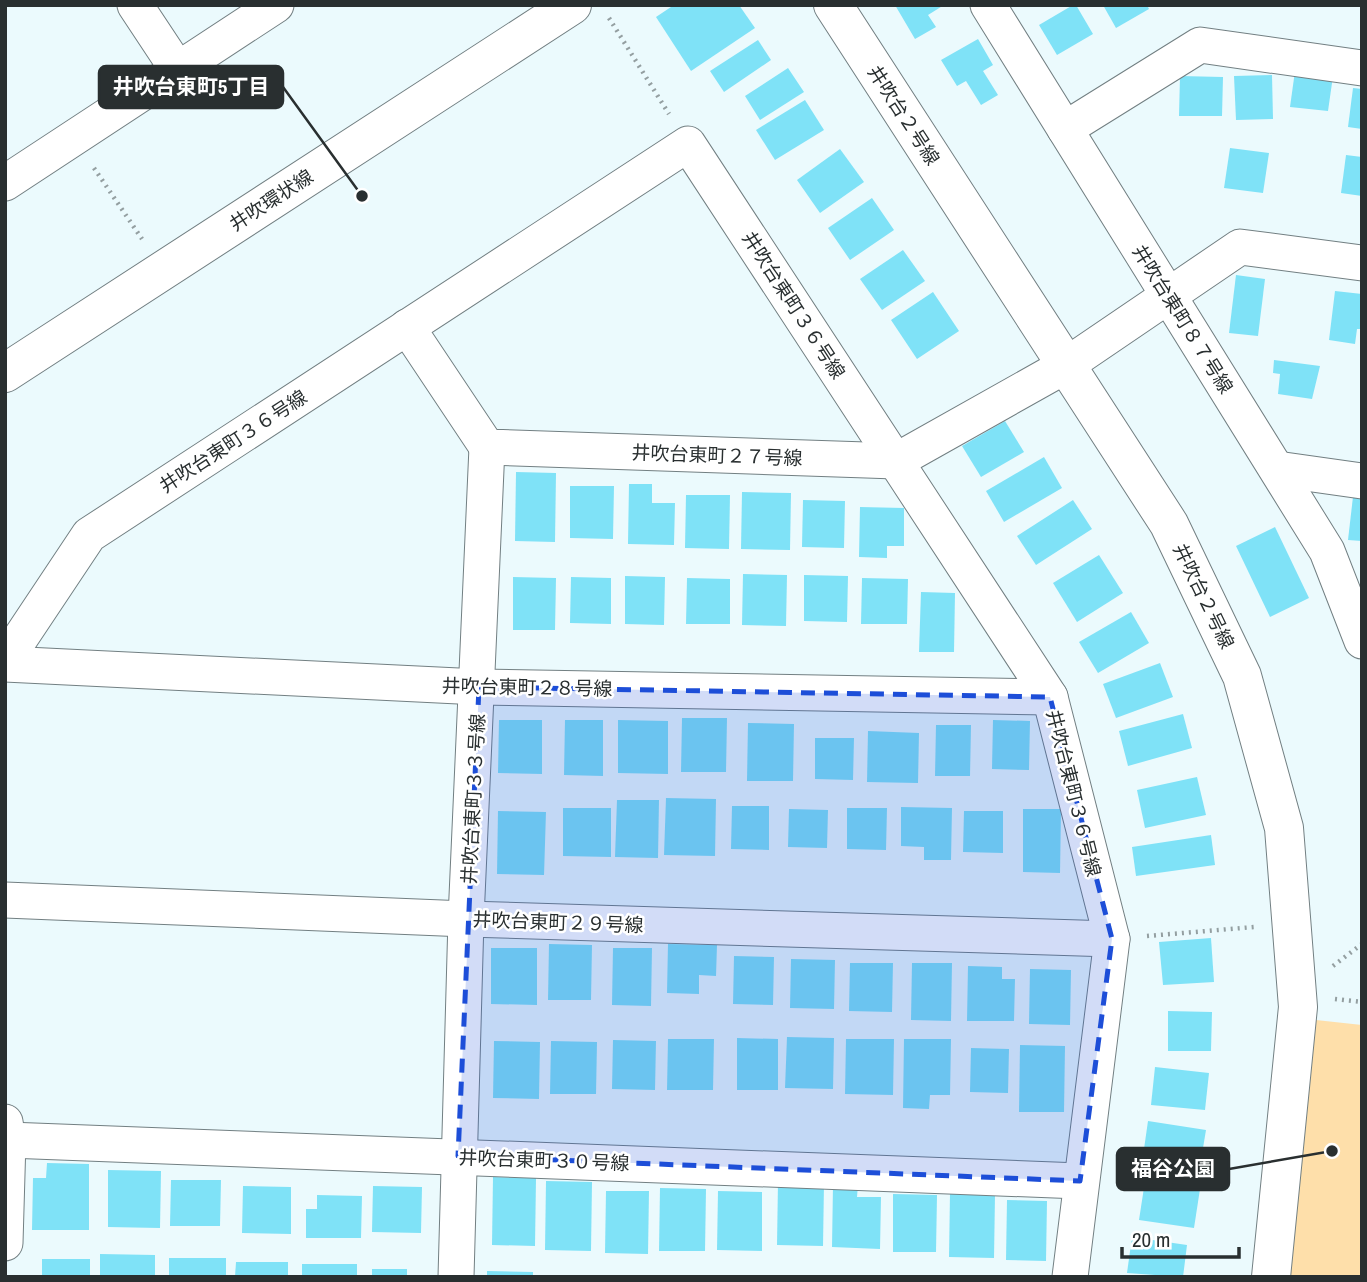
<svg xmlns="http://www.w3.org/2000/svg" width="1367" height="1282" font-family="'Archivo Narrow','Noto Sans JP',sans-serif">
	<rect width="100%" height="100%" fill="#ebfafd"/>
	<path fill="#fedfaa" d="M1316 1020 1362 1025V1277H1287Z"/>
	<g fill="#7fe2f7">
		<path d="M674 5H739L755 28 691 71 656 17Z"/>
		<path d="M895 5H944L928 15 936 27 915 39Z"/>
		<path d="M1073 5H1076L1093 34 1057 55 1039 25Z"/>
		<path d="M1103 5H1147L1149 9 1116 28Z"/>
		<path d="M978 39 993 65 983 71 998 95 981 105 966 81 957 86 941 60Z"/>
		<path d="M758 40 771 60 724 92 710 71Z"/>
		<path d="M788 68 804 92 760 120 745 96Z"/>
		<path d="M1295 71 1333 76 1328 111 1290 107Z"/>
		<path d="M1272 75 1273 119 1236 120 1234 76Z"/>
		<path d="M1180 76 1223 77 1222 116H1179Z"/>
		<path d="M1353 88 1362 89V129L1348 127Z"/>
		<path d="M805 100 824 130 775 160 756 130Z"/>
		<path d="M1230 148 1269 153 1263 193 1224 188Z"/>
		<path d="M840 149 864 182 820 213 797 180Z"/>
		<path d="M1346 155 1362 157V196L1341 193Z"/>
		<path d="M872 198 894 230 850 260 828 228Z"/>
		<path d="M903 250 925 281 882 310 860 279Z"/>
		<path d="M1236 275 1265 279 1258 336 1229 333Z"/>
		<path d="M1335 291 1362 294V329H1357L1355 344 1329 340Z"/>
		<path d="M933 292 959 331 917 359 891 320Z"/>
		<path d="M1274 360 1320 366 1312 399 1278 394 1280 374 1273 373Z"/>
		<path d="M1005 421 1024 452 981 477 962 446Z"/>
		<path d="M1044 457 1062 488 1004 522 986 491Z"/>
		<path d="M516 472 556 473 555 542 515 541Z"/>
		<path d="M629 484H652V503H675L674 545 628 544Z"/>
		<path d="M570 486H614L613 539 570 538Z"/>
		<path d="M1354 488 1362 489V541L1348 540Z"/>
		<path d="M742 492 791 493 790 550 741 549Z"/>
		<path d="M686 495H730L729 549 685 548Z"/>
		<path d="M803 500 845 501 844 548 802 547Z"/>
		<path d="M1073 500 1092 529 1036 565 1017 536Z"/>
		<path d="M860 507 904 508V546H887V558L859 557Z"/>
		<path d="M1275 527 1309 598 1270 617 1236 546Z"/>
		<path d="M1099 555 1123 593 1077 622 1053 583Z"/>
		<path d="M743 574 787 575 786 626 742 625Z"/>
		<path d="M804 575 848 576 847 622 804 621Z"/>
		<path d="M625 576 665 577 664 625 625 624Z"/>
		<path d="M513 577 556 578 555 630H513Z"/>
		<path d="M571 577 611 578V624L570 623Z"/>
		<path d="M687 578 730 579V624H686Z"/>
		<path d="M862 578 908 579 907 624H861Z"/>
		<path d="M921 592 955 593 954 652H919Z"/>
		<path d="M1131 612 1149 643 1098 673 1079 642Z"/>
		<path d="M1160 663 1173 697 1116 718 1103 684Z"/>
		<path d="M1183 714 1192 748 1128 766 1119 731Z"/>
		<path d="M682 718H727L726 772H681Z"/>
		<path d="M499 720H542V774L498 773Z"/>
		<path d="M565 720H603V776L564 775Z"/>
		<path d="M618 720 668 721V774L618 773Z"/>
		<path d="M993 720 1030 721 1029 770 992 769Z"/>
		<path d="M748 723 794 724 793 781H747Z"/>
		<path d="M936 725H971L970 776H935Z"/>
		<path d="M868 731 919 733 918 783 867 782Z"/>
		<path d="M815 738H854L853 780 815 779Z"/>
		<path d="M1197 777 1206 815 1145 828 1137 790Z"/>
		<path d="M666 798 716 799 715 856 664 855Z"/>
		<path d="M617 800H659L658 858 615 857Z"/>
		<path d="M732 806H769V850L731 849Z"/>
		<path d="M901 807 952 808 951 860H924V847L901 846Z"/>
		<path d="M563 808H611V857L563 856Z"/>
		<path d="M847 808H887L886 850 847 849Z"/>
		<path d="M789 809 828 810 827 848 788 847Z"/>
		<path d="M1023 809H1061L1060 873 1023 872Z"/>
		<path d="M498 811 546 812 544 875 497 874Z"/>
		<path d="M964 811H1003V853L963 852Z"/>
		<path d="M1211 835 1215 865 1136 876 1132 847Z"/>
		<path d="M1211 938 1214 982 1163 985 1159 942Z"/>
		<path d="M549 944 592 945 591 1000H548Z"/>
		<path d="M668 944 717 945 716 976 699 975V994L667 993Z"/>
		<path d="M491 948H537V1005L491 1004Z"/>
		<path d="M613 948H652L651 1006 612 1005Z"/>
		<path d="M734 956 774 957 773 1005 733 1004Z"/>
		<path d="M791 959 835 960 834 1009 790 1008Z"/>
		<path d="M850 963H893L892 1012 849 1011Z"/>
		<path d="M912 963H952L951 1021 911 1020Z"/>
		<path d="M968 966 1002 967V979H1015L1014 1021H967Z"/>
		<path d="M1030 969 1071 970 1070 1025 1029 1024Z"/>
		<path d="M1168 1011 1212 1012 1211 1051H1168Z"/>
		<path d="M787 1037 834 1038 833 1089 785 1088Z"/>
		<path d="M737 1038 778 1039V1090H737Z"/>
		<path d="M668 1039H714L713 1090H667Z"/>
		<path d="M846 1039H894L893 1095 845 1094Z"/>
		<path d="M904 1039H951L950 1095H930L929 1109 903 1108Z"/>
		<path d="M613 1040 656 1041 655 1090 612 1089Z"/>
		<path d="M494 1041 540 1042 539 1099 493 1098Z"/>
		<path d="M551 1041 597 1042 596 1094H550Z"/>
		<path d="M1020 1045 1065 1046 1064 1112H1019Z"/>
		<path d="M971 1048 1009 1049 1008 1093 970 1092Z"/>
		<path d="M1155 1067 1209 1073 1205 1110 1151 1105Z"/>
		<path d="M1148 1121 1206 1130 1199 1172 1142 1163Z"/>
		<path d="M47 1163 89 1164V1230H32L33 1178H46Z"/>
		<path d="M108 1170 161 1171 160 1228 108 1227Z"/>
		<path d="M493 1177 536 1178 535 1246 492 1245Z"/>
		<path d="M171 1180H221L220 1226H170Z"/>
		<path d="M546 1181 592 1182 591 1251 545 1250Z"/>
		<path d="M1145 1181 1200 1189 1194 1228 1139 1220Z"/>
		<path d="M778 1182 824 1183 823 1246 777 1245Z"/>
		<path d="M833 1185H858L857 1197H881L880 1249 832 1247Z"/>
		<path d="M243 1186 291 1187V1234L242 1233Z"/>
		<path d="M373 1186 422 1187 421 1233 372 1232Z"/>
		<path d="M660 1188 706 1189 705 1251H659Z"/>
		<path d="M606 1191H649L648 1254 605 1253Z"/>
		<path d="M718 1191 762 1192V1251L717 1250Z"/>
		<path d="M950 1193 995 1194 994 1258 949 1257Z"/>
		<path d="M893 1194 937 1195 936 1252H893Z"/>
		<path d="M317 1195 362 1196 361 1238H306V1209H317Z"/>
		<path d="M1007 1200 1047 1201 1046 1261 1006 1260Z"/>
		<path d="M1132 1237 1187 1245 1183 1277 1127 1273Z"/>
		<path d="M100 1254 155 1255V1277H100Z"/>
		<rect x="169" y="1258" width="57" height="19"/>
		<rect x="42" y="1259" width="48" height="18"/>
		<path d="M236 1262H288V1277H235Z"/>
		<rect x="302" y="1264" width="55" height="13"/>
		<rect x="372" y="1269" width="35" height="8"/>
		<path d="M487 1271 533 1272V1277H487Z"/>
	</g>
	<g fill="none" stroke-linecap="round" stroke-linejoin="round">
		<g stroke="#727f82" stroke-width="37">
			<g id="minor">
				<path d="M135 5 178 70"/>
				<path d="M988 5 1327 551 1362 641"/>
				<path d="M1065 129 1200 45 1362 68"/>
				<path d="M5 183 276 5"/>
				<path d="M407 327 487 447 896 461 1065 366 1240 247 1362 263"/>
				<path d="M1277 469 1362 481"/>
				<path d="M5 661 89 535 688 144 1050 697 1112 939 1070 1277"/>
				<path d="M5 664 479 687 1050 697"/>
				<path d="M5 900 466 919 1112 939"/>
				<path d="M5 1122 8 1140 5 1243"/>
				<path d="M8 1140 1080 1181"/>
				<path d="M456 1277 466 919 487 447"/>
			</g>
		</g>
		<g stroke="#727f82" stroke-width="40">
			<g id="tertiary">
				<path d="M833 5 1169 524 1242 676 1284 828 1298 1007 1271 1277"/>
				<path d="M5 373 572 5"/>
			</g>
		</g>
		<g stroke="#949fa1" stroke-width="4.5" stroke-dasharray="2 5" stroke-linecap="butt">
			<path d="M609 18 669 114"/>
			<path d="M94 168 142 239"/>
			<path d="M1147 936 1254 927"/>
			<path d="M1333 966 1362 944"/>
			<path d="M1335 999 1362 1002"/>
		</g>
		<use href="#minor" stroke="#fff" stroke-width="35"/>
		<use href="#tertiary" stroke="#fff" stroke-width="38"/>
	</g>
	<path fill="#1d4ed8" fill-opacity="0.2" stroke="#1d4ed8" stroke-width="5" stroke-dasharray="14 9" stroke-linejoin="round" d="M479 687 1050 697 1112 939 1080 1181 458 1156Z"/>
	<g text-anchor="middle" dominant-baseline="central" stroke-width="5" stroke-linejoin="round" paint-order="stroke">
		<g font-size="19" fill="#292f30" stroke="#fff">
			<text transform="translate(904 115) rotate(57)">井吹台２号線</text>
			<text transform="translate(271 200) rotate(-33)">井吹環状線</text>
			<text transform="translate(794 305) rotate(57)">井吹台東町３６号線</text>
			<text transform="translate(1183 319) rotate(58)">井吹台東町８７号線</text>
			<text transform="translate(233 441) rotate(-33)">井吹台東町３６号線</text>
			<text transform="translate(717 455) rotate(2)">井吹台東町２７号線</text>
			<text transform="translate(1204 596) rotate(64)">井吹台２号線</text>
			<text transform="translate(527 687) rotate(1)">井吹台東町２８号線</text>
			<text transform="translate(1074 793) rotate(76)">井吹台東町３６号線</text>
			<text transform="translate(473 799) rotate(-87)">井吹台東町３３号線</text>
			<text transform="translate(558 922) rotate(2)">井吹台東町２９号線</text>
			<text transform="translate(544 1160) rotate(2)">井吹台東町３０号線</text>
		</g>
	</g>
	<path fill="none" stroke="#292f30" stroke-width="2.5" d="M362 196L283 87M1332 1151L1229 1169"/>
	<g fill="#292f30" stroke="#fff" stroke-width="2.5">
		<circle cx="362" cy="196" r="7"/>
		<circle cx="1332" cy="1151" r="7"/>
	</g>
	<g fill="#292f30" stroke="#292f30" stroke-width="2.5">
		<rect x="99" y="66" width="184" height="42" rx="7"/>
		<rect x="1117" y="1148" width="112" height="42" rx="7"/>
	</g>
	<g font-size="21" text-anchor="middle" font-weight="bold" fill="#fff">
		<text x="191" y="94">井吹台東町5丁目</text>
		<text x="1173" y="1176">福谷公園</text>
	</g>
	<rect width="1367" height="1282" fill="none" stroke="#292f30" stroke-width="14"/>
	<path d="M1122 1247v10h117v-10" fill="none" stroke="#292f30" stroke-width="3.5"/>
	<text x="1132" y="1247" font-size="21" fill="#292f30" stroke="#ffffff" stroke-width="5" paint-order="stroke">20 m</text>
</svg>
